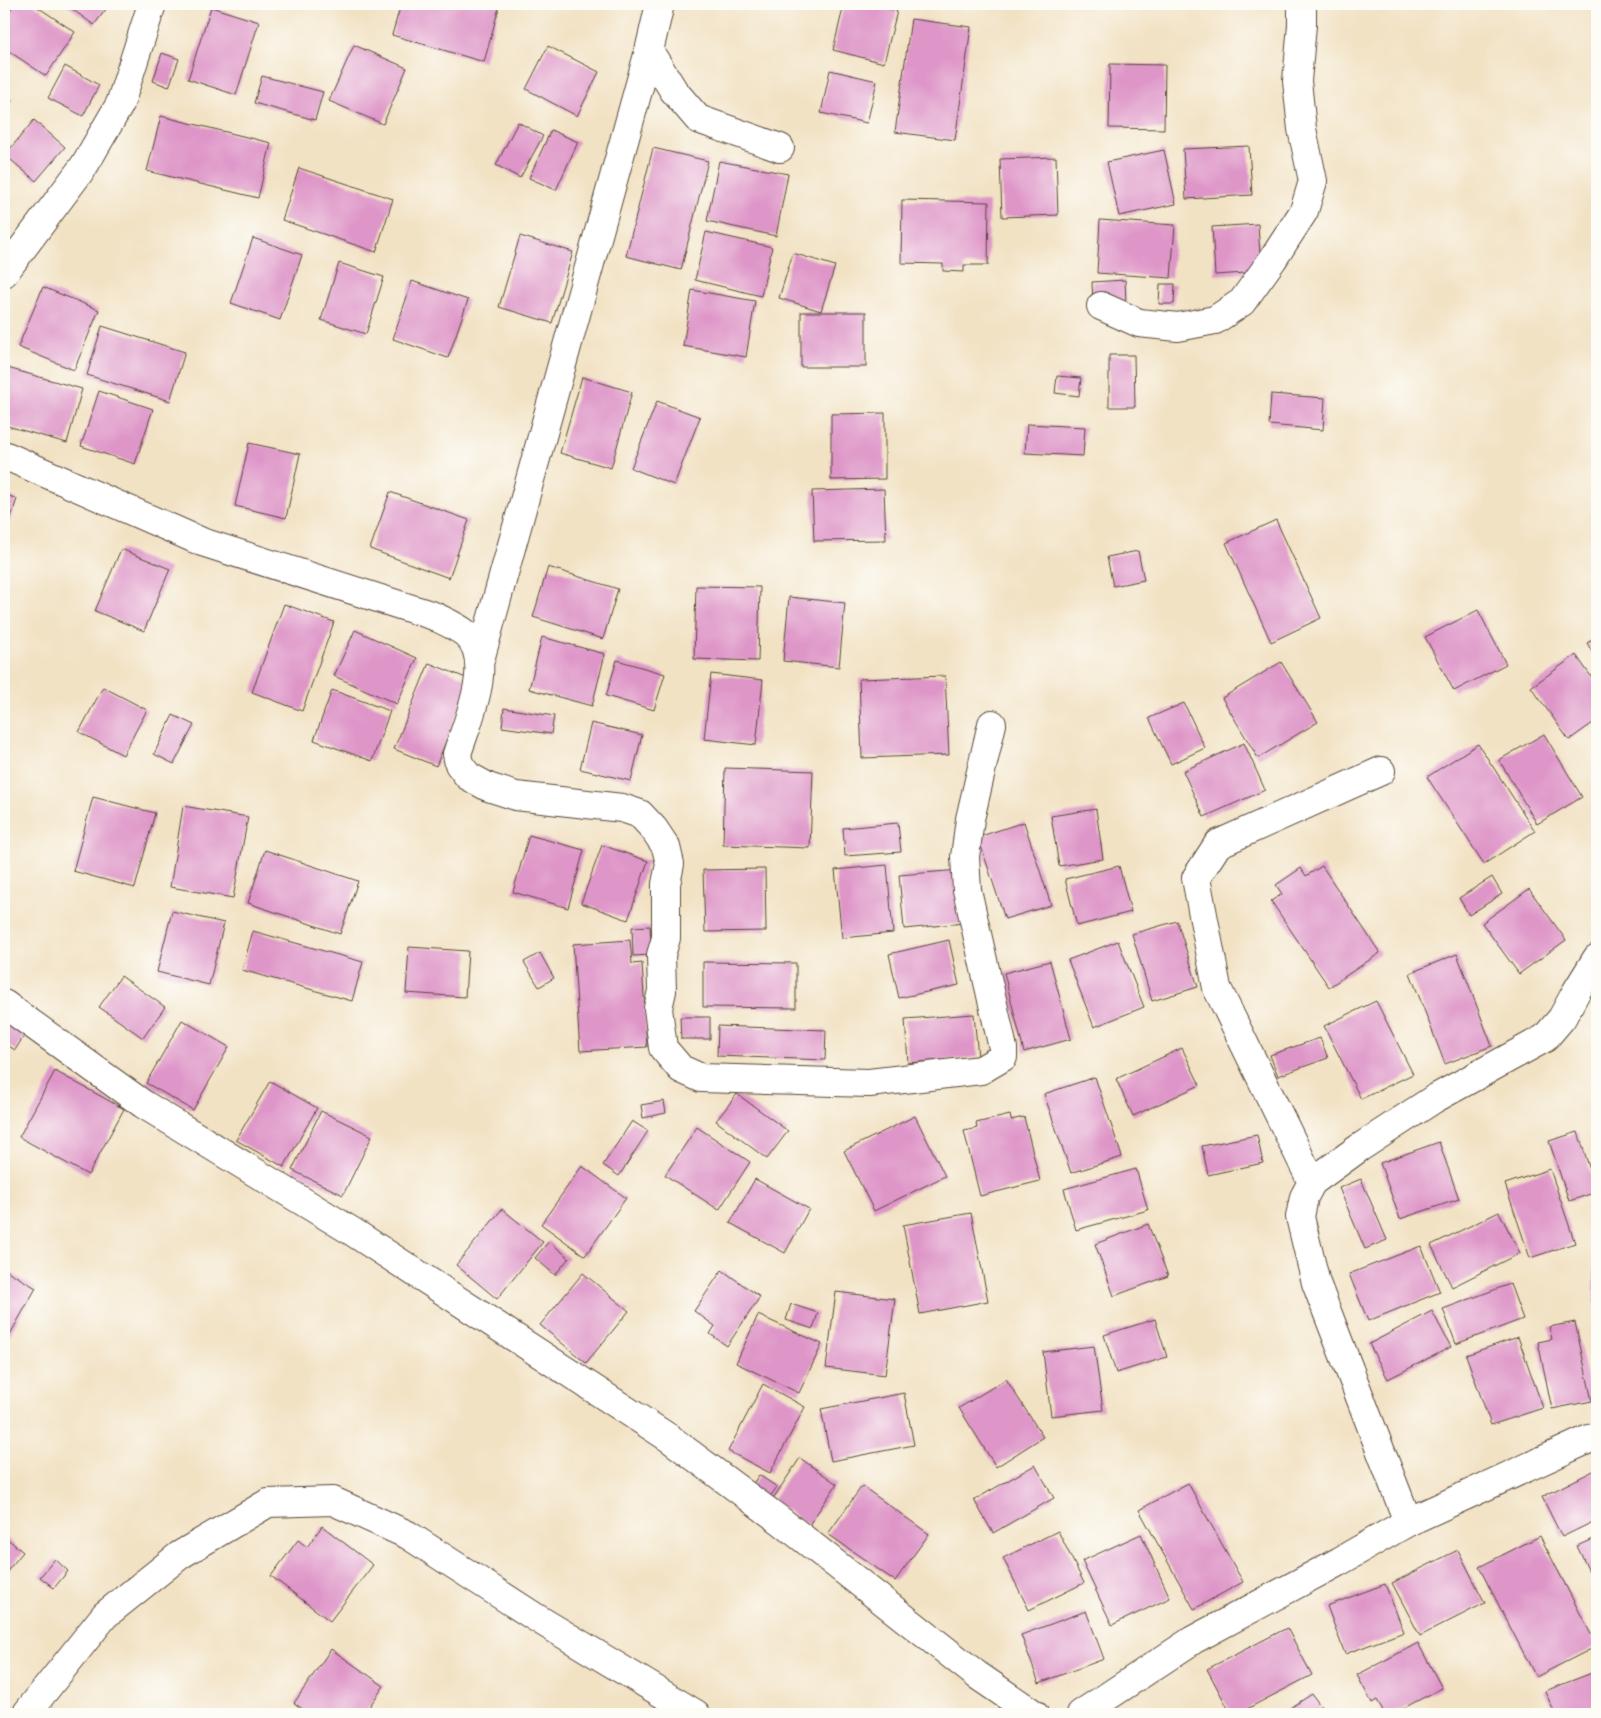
<svg xmlns="http://www.w3.org/2000/svg" width="1601" height="1718" font-family="Mynerve,sans-serif">
	<rect width="100%" height="100%" fill="#fdfcf7"/>
	<filter id="ink" filterUnits="userSpaceOnUse"><feTurbulence type="fractalNoise" baseFrequency=".02" numOctaves="2"/><feDisplacementMap in="SourceGraphic" scale="10" xChannelSelector="R" yChannelSelector="G"/><feConvolveMatrix kernelMatrix="1 2 1 2 8 2 1 2 1" color-interpolation-filters="sRGB"/></filter>
	<filter id="wash" filterUnits="userSpaceOnUse"><feTurbulence type="fractalNoise" baseFrequency=".0096" numOctaves="4" result="noise"/><feDisplacementMap in="SourceGraphic" scale="20" xChannelSelector="R" yChannelSelector="G"/><feGaussianBlur stdDeviation="1.12" result="paint"/><feColorMatrix in="noise" values="0 0 0 0 0 0 0 0 0 0 0 0 0 0 0 0 0 1.4 0 .05"/><feComposite in="paint" operator="in"/></filter>
	<g filter="url(#wash)">
		<rect width="100%" height="100%" fill="#f2e2c4"/>
		<g id="blocks">
			<g fill="#de95c8">
				<path d="M14 4H33L75 32 46 76 4 48V20Z"/>
				<path d="M65 4H110L94 25Z"/>
				<path d="M401 4H500L484 62 392 35Z"/>
				<path d="M844 4H870L897 11 884 63 833 50Z"/>
				<path d="M211 7 259 22 236 95 188 79Z"/>
				<path d="M911 19 971 27 955 140 895 132Z"/>
				<path d="M354 45 407 68 383 124 329 101Z"/>
				<path d="M548 46 599 72 577 116 526 89Z"/>
				<path d="M162 53 179 59 169 87 153 81Z"/>
				<path d="M1110 64 1165 65 1164 129 1109 128Z"/>
				<path d="M65 66 99 85 83 116 48 98Z"/>
				<path d="M830 70 877 81 867 123 821 113Z"/>
				<path d="M262 76 323 92 315 120 254 103Z"/>
				<path d="M4 92 12 100 4 110Z"/>
				<path d="M161 116 271 143 258 198 147 171Z"/>
				<path d="M34 120 65 147 36 181 5 155Z"/>
				<path d="M518 122 543 136 520 178 496 165Z"/>
				<path d="M551 130 578 142 556 190 529 178Z"/>
				<path d="M1249 146 1252 195 1186 199 1183 149Z"/>
				<path d="M653 148 708 161 681 270 626 256Z"/>
				<path d="M1164 150 1176 204 1119 216 1107 162Z"/>
				<path d="M1056 157 1058 215 1002 217 1000 159Z"/>
				<path d="M719 161 788 174 776 236 707 221Z"/>
				<path d="M299 168 393 199 376 252 282 220Z"/>
				<path d="M902 200 989 202 988 265H964V272L943 271V264L901 263Z"/>
				<path d="M1100 220 1175 225 1171 278 1097 273Z"/>
				<path d="M1258 224 1261 272 1215 275 1212 227Z"/>
				<path d="M706 232 772 247 761 296 695 280Z"/>
				<path d="M520 236 573 252 552 323 499 307Z"/>
				<path d="M253 238 302 255 280 320 231 303Z"/>
				<path d="M793 253 835 266 821 311 779 298Z"/>
				<path d="M339 263 384 277 366 334 321 320Z"/>
				<path d="M1125 280 1126 303 1093 304 1092 282Z"/>
				<path d="M412 281 468 300 448 358 393 339Z"/>
				<path d="M1160 284H1175L1174 304H1159Z"/>
				<path d="M43 287 99 310 74 370 18 347Z"/>
				<path d="M692 290 755 301 746 357 683 346Z"/>
				<rect x="801" y="312" width="65" height="55"/>
				<path d="M102 326 185 352 170 401 87 375Z"/>
				<path d="M1109 355H1134L1135 407H1109Z"/>
				<path d="M4 367 82 389 67 443 4 425Z"/>
				<path d="M1057 376 1081 378 1079 396 1055 393Z"/>
				<path d="M582 377 632 392 611 468 560 453Z"/>
				<path d="M99 391 153 409 135 464 81 446Z"/>
				<path d="M1271 394 1325 398 1323 430 1269 425Z"/>
				<path d="M657 401 700 417 674 485 631 468Z"/>
				<path d="M885 413V479L831 480V414Z"/>
				<path d="M1027 424 1085 427 1083 456 1025 453Z"/>
				<path d="M249 443 300 454 286 518 235 506Z"/>
				<path d="M884 489 886 540 814 541 812 491Z"/>
				<path d="M390 492 469 520 449 578 370 549Z"/>
				<path d="M4 494 17 499 4 538Z"/>
				<path d="M1276 520 1321 618 1271 642 1226 543Z"/>
				<path d="M121 549 170 569 144 631 95 611Z"/>
				<path d="M1138 551 1144 580 1113 586 1107 557Z"/>
				<path d="M548 567 618 589 603 639 533 617Z"/>
				<path d="M696 586 760 587 758 661 694 659Z"/>
				<path d="M789 597 845 603 839 667 783 661Z"/>
				<path d="M284 604 334 622 302 711 252 692Z"/>
				<path d="M1478 610 1506 664 1454 691 1425 637Z"/>
				<path d="M355 630 417 658 397 704 334 676Z"/>
				<path d="M542 637 605 654 592 706 529 689Z"/>
				<path d="M1597 637V661L1587 643Z"/>
				<path d="M1576 655 1597 685V720L1569 740 1531 687Z"/>
				<path d="M617 660 665 674 654 710 606 696Z"/>
				<path d="M1281 662 1318 722 1258 758 1222 698Z"/>
				<path d="M429 663 471 680 436 766 394 749Z"/>
				<path d="M711 674 763 680 756 745 704 739Z"/>
				<path d="M945 676 949 755 862 758 859 679Z"/>
				<path d="M103 687 147 710 123 755 79 732Z"/>
				<path d="M332 690 390 711 372 761 314 740Z"/>
				<path d="M1184 703 1205 748 1171 764 1149 718Z"/>
				<path d="M504 708 554 716 551 734 502 727Z"/>
				<path d="M173 715 194 725 174 764 154 754Z"/>
				<path d="M591 723 642 735 631 781 580 769Z"/>
				<path d="M1544 734 1582 797 1537 824 1499 760Z"/>
				<path d="M1244 743 1265 790 1204 817 1183 771Z"/>
				<path d="M1478 744 1535 831 1484 864 1427 777Z"/>
				<path d="M725 768 813 771 810 848 723 845Z"/>
				<path d="M93 797 155 813 135 888 73 871Z"/>
				<path d="M183 806 248 817 233 898 170 887Z"/>
				<path d="M1096 809 1103 859 1059 866 1051 816Z"/>
				<path d="M1024 822 1051 905 1005 919 978 837Z"/>
				<path d="M898 823 901 852 845 856 843 828Z"/>
				<path d="M529 835 584 850 568 908 513 892Z"/>
				<path d="M602 845 648 861 628 920 581 903Z"/>
				<path d="M265 850 358 881 340 934 248 903Z"/>
				<path d="M887 865 893 933 842 938 835 870Z"/>
				<path d="M1119 866 1131 912 1077 926 1065 879Z"/>
				<path d="M1322 866 1380 953 1329 987 1271 901 1282 894 1276 885 1301 868 1306 876Z"/>
				<path d="M765 869 766 931 705 932 703 870Z"/>
				<path d="M959 870 964 923 904 929 899 875Z"/>
				<path d="M1492 877 1502 894 1469 915 1459 898Z"/>
				<path d="M1529 889 1566 940 1519 974 1482 923Z"/>
				<path d="M172 911 224 923 209 985 157 972Z"/>
				<path d="M1177 921 1198 987 1152 1001 1132 934Z"/>
				<path d="M650 926 652 955 633 956 632 927Z"/>
				<path d="M253 931 363 962 352 1001 242 970Z"/>
				<path d="M630 940 632 964 642 963 647 1047 580 1051 573 944Z"/>
				<path d="M949 940 959 985 899 998 889 954Z"/>
				<path d="M1118 941 1144 1007 1094 1027 1068 960Z"/>
				<path d="M409 947 468 951 465 997 406 993Z"/>
				<path d="M540 953 554 978 539 987 524 962Z"/>
				<path d="M1457 954 1492 1046 1445 1064 1410 973Z"/>
				<path d="M1050 961 1071 1039 1024 1052 1004 973Z"/>
				<path d="M703 962 796 963V1008L703 1007Z"/>
				<path d="M121 976 165 1007 143 1038 99 1007Z"/>
				<path d="M1376 1001 1413 1074 1361 1099 1324 1026Z"/>
				<path d="M974 1014 978 1057 908 1063 905 1019Z"/>
				<path d="M680 1017H710V1039H681Z"/>
				<path d="M182 1020 229 1047 193 1110 146 1083Z"/>
				<path d="M9 1021 26 1033 15 1050 4 1043V1029Z"/>
				<path d="M718 1026 826 1030 825 1060 717 1056Z"/>
				<path d="M1320 1038 1328 1058 1278 1076 1270 1055Z"/>
				<path d="M1182 1048 1200 1085 1133 1116 1116 1079Z"/>
				<path d="M55 1071 124 1109 88 1175 19 1137Z"/>
				<path d="M1095 1077 1122 1157 1071 1173 1044 1094Z"/>
				<path d="M270 1081 317 1108 284 1167 236 1140Z"/>
				<path d="M737 1094 788 1131 767 1159 716 1121Z"/>
				<path d="M664 1101 666 1113 643 1118 641 1105Z"/>
				<path d="M321 1111 372 1136 343 1195 292 1170Z"/>
				<path d="M1010 1115 1011 1120 1024 1117 1040 1181 980 1196 964 1131 977 1128 976 1123Z"/>
				<path d="M915 1116 945 1176 874 1211 844 1151Z"/>
				<path d="M632 1121 648 1131 619 1176 603 1165Z"/>
				<path d="M697 1127 750 1162 719 1210 665 1175Z"/>
				<path d="M1578 1132 1597 1192 1569 1201 1549 1141Z"/>
				<path d="M1257 1135 1263 1163 1208 1175 1202 1146Z"/>
				<path d="M1439 1142 1459 1199 1400 1219 1380 1163Z"/>
				<path d="M582 1166 626 1198 585 1256 541 1224Z"/>
				<path d="M1136 1169 1148 1210 1076 1230 1064 1189Z"/>
				<path d="M1550 1169 1575 1243 1530 1258 1505 1184Z"/>
				<path d="M755 1179 809 1209 785 1253 730 1223Z"/>
				<path d="M1361 1179 1387 1240 1365 1249 1339 1188Z"/>
				<path d="M502 1209 543 1242 497 1299 456 1265Z"/>
				<path d="M1499 1212 1520 1253 1452 1287 1431 1245Z"/>
				<path d="M971 1213 988 1301 920 1314 903 1225Z"/>
				<path d="M1148 1224 1168 1276 1114 1296 1095 1244Z"/>
				<path d="M549 1241 569 1258 555 1275 535 1258Z"/>
				<path d="M1421 1246 1440 1292 1368 1321 1349 1274Z"/>
				<rect x="1594" y="1262" width="3" height="41"/>
				<path d="M4 1269 36 1288 4 1345Z"/>
				<path d="M722 1270 760 1297 727 1346 710 1334 715 1326 694 1311Z"/>
				<path d="M583 1273 629 1311 586 1363 540 1325Z"/>
				<path d="M1510 1284 1523 1319 1456 1344 1443 1309Z"/>
				<path d="M836 1292 895 1299 885 1375 826 1368Z"/>
				<path d="M791 1304 818 1313 813 1329 786 1320Z"/>
				<path d="M1432 1311 1451 1347 1388 1379 1369 1344Z"/>
				<path d="M758 1315 822 1344 799 1393 736 1363Z"/>
				<path d="M1155 1319 1167 1357 1116 1373 1104 1335Z"/>
				<path d="M1575 1322 1592 1401 1552 1409 1538 1342 1552 1339 1549 1327Z"/>
				<path d="M1518 1337 1543 1408 1491 1425 1466 1355Z"/>
				<path d="M1094 1346 1103 1410 1051 1416 1043 1352Z"/>
				<path d="M1006 1379 1043 1437 996 1467 959 1408Z"/>
				<path d="M763 1384 805 1407 770 1473 728 1451Z"/>
				<path d="M904 1393 914 1445 831 1461 821 1409Z"/>
				<path d="M800 1458 837 1484 809 1525 772 1500Z"/>
				<path d="M1035 1465 1054 1498 993 1533 974 1500Z"/>
				<path d="M1597 1469V1520L1562 1537 1542 1497Z"/>
				<path d="M759 1475 777 1487 767 1501 749 1489Z"/>
				<path d="M1188 1483 1243 1582 1194 1609 1139 1510Z"/>
				<path d="M862 1486 929 1534 895 1581 828 1534Z"/>
				<path d="M322 1526 373 1565 330 1621 271 1576 298 1540 307 1547Z"/>
				<path d="M1058 1531 1084 1583 1029 1610 1003 1558Z"/>
				<path d="M1141 1534 1170 1598 1112 1625 1082 1561Z"/>
				<path d="M4 1536 23 1552 4 1575Z"/>
				<path d="M1540 1536 1597 1646 1536 1677 1479 1567Z"/>
				<path d="M1597 1537V1581L1594 1582 1577 1546Z"/>
				<path d="M1458 1550 1485 1603 1420 1636 1392 1583Z"/>
				<path d="M55 1559 68 1571 54 1588 40 1577Z"/>
				<path d="M1385 1584 1404 1632 1345 1654 1327 1606Z"/>
				<path d="M1086 1611 1104 1659 1039 1683 1021 1635Z"/>
				<path d="M1287 1628 1312 1675 1237 1714H1231L1207 1669Z"/>
				<path d="M1418 1643 1442 1688 1392 1714H1385L1377 1700 1372 1703 1357 1675Z"/>
				<path d="M331 1649 384 1686 364 1714H310L294 1703Z"/>
				<path d="M1597 1671V1714H1555L1545 1691Z"/>
				<path d="M1312 1694 1326 1714H1281Z"/>
			</g>
		</g>
	</g>
	<g filter="url(#ink)">
		<use href="#blocks" fill-opacity="0" stroke="#564637" stroke-width="1"/>
		<g fill="none" stroke-linecap="round" stroke-linejoin="round">
			<g stroke="#564637" stroke-width="30">
				<g id="minor">
					<path d="M660 4 649 51 674 91 698 119 780 148"/>
					<path d="M4 273 84 166 120 104 152 4"/>
					<path d="M1101 306 1139 323 1178 327 1215 320 1242 302 1273 259 1304 211 1313 181 1302 129 1297 81 1302 25V4"/>
					<path d="M4 455 202 542 434 616C444 621 456 626 465 633 497 659 467 722 457 754L459 764 468 776 488 787 516 796 622 808 640 814 654 829 666 847 670 864 666 884V938L661 955 662 991 658 1008 663 1048 681 1069 701 1078 869 1083 981 1070 1003 1057V1048L967 890 965 857 970 819 992 724"/>
					<path d="M480 660 649 51"/>
					<path d="M4 1004 143 1104 353 1232 669 1438 781 1521 977 1675 1034 1714"/>
					<path d="M1312 1182 1217 988 1196 878 1218 844 1381 771"/>
					<path d="M1408 1522 1316 1283 1300 1217 1304 1197 1312 1182 1359 1148 1434 1099 1545 1038 1562 1018 1576 992 1597 958"/>
					<path d="M26 1714 105 1615 180 1555 268 1503 333 1501 408 1535 535 1617 696 1714"/>
					<path d="M1081 1714 1193 1640 1340 1561 1408 1522 1589 1439 1597 1437"/>
				</g>
			</g>
			<use href="#minor" stroke="#fff" stroke-width="28"/>
		</g>
	</g>
	<rect width="1601" height="1718" fill="none" stroke="#fdfcf7" stroke-width="20"/>
</svg>
